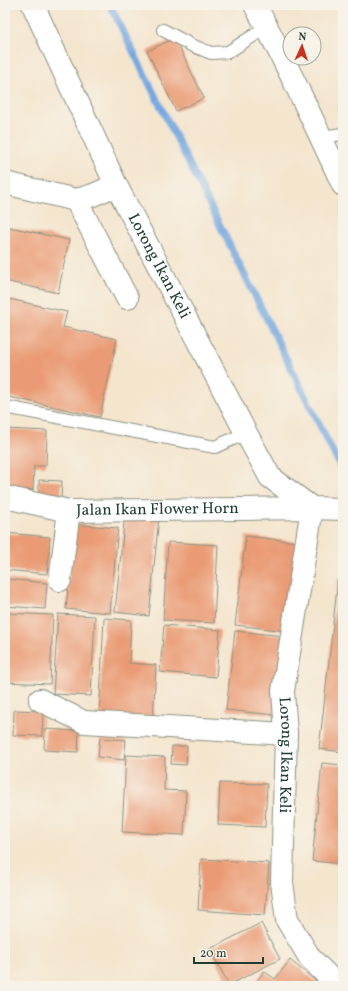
<svg xmlns="http://www.w3.org/2000/svg" width="348" height="991" font-family="Vollkorn,serif">
	<rect width="100%" height="100%" fill="#f7f3e8"/>
	<filter id="ink" filterUnits="userSpaceOnUse"><feTurbulence type="fractalNoise" baseFrequency=".025" numOctaves="2"/><feDisplacementMap in="SourceGraphic" scale="8" xChannelSelector="R" yChannelSelector="G"/><feConvolveMatrix kernelMatrix="1 2 1 2 8 2 1 2 1" color-interpolation-filters="sRGB"/></filter>
	<filter id="wash" filterUnits="userSpaceOnUse"><feTurbulence type="fractalNoise" baseFrequency=".012" numOctaves="4" result="noise"/><feDisplacementMap in="SourceGraphic" scale="16" xChannelSelector="R" yChannelSelector="G"/><feGaussianBlur stdDeviation="0.9" result="paint"/><feColorMatrix in="noise" values="0 0 0 0 0 0 0 0 0 0 0 0 0 0 0 0 0 1.4 0 .05"/><feComposite in="paint" operator="in"/></filter>
	<g filter="url(#wash)">
		<rect width="100%" height="100%" fill="#f4e5cd"/>
		<g fill="none" stroke-linecap="round" stroke-linejoin="round">
			<path stroke="#74a9e1" stroke-width="7" d="M110 5 341 468H343"/>
		</g>
		<g id="blocks">
			<g fill="#ea9b74">
				<path d="M175 38 204 98 176 111 147 51Z"/>
				<path d="M5 226 69 240 58 293 5 281Z"/>
				<path d="M5 298 67 312 63 327 117 339 100 417 5 396Z"/>
				<path d="M5 429 47 431 46 466H34L33 490 5 489Z"/>
				<path d="M39 480 62 481 61 499 39 498Z"/>
				<path d="M125 513 159 517 149 616 115 612Z"/>
				<path d="M74 524 118 528 110 613 66 609Z"/>
				<path d="M5 533 50 537 47 574 5 570Z"/>
				<path d="M246 536 298 542 287 631 235 625Z"/>
				<path d="M168 542 218 545 214 623 163 620Z"/>
				<path d="M5 579 47 583 45 609 5 606Z"/>
				<path d="M338 579H343V752L319 749Z"/>
				<path d="M5 613 53 615 50 684 5 682Z"/>
				<path d="M58 614 95 616 91 696 53 694Z"/>
				<path d="M104 618 131 620 129 663 156 665 153 721 99 718Z"/>
				<path d="M164 625 220 630 216 677 160 672Z"/>
				<path d="M235 631 284 636 275 715 226 710Z"/>
				<path d="M14 710 43 711 42 736 13 735Z"/>
				<path d="M45 729 79 731 78 752 44 750Z"/>
				<path d="M100 738 126 740 124 760 98 757Z"/>
				<path d="M172 746H187L186 765 171 764Z"/>
				<path d="M126 755 165 757 164 790 186 791 184 835 122 832Z"/>
				<path d="M322 763 343 765V864L312 861Z"/>
				<path d="M220 783 267 784 265 827 218 825Z"/>
				<path d="M201 859 269 863 265 915 198 910Z"/>
				<path d="M261 923 280 959 229 985 210 949Z"/>
				<path d="M290 960 317 982 314 986H253L264 971 275 979Z"/>
			</g>
		</g>
	</g>
	<g filter="url(#ink)">
		<use href="#blocks" fill-opacity="0" stroke="#8a9180" stroke-width="1"/>
		<g fill="none" stroke-linecap="round" stroke-linejoin="round">
			<g stroke="#8a9180" stroke-width="14">
				<g id="lane">
					<path d="M163 30 191 45 211 53 228 52 267 27"/>
					<path d="M321 137 343 134"/>
					<path d="M5 407 215 447 246 433"/>
				</g>
			</g>
			<g stroke="#8a9180" stroke-width="24">
				<g id="street">
					<path id="s1" d="M33 5 116 185 246 433 270 477 312 508 343 509"/>
					<path d="M5 183 76 200 93 195 116 185"/>
					<path d="M76 200 127 298"/>
					<path id="s2" d="M5 497 69 511 312 508 283 691 286 734 282 882 287 920 310 958 338 986"/>
					<path d="M60 580 69 511"/>
					<path d="M40 700 84 722 286 734"/>
				</g>
			</g>
			<g stroke="#8a9180" stroke-width="24">
				<path id="secondary" d="M255 5C287 64 315 124 343 185"/>
			</g>
			<use href="#lane" stroke="#fff" stroke-width="12"/>
			<use href="#street" stroke="#fff" stroke-width="22"/>
			<use href="#secondary" stroke="#fff" stroke-width="22"/>
		</g>
	</g>
	<g text-anchor="middle" dominant-baseline="central" stroke-width="3" stroke-linejoin="round" paint-order="stroke">
		<g font-size="16" fill="#1f3d34" stroke="#f7f3e8">
			<text stroke="none"><textPath href="#s1" startOffset="290">Lorong Ikan Keli</textPath></text>
			<text stroke="none"><textPath href="#s2" startOffset="154">Jalan Ikan Flower Horn</textPath></text>
			<text stroke="none"><textPath href="#s2" startOffset="558">Lorong Ikan Keli</textPath></text>
		</g>
	</g>
	<rect width="348" height="991" fill="none" stroke="#f7f3e8" stroke-width="20"/>
	<g transform="translate(302 46) rotate(3)"><circle r="19" fill="#f7f3e8" stroke="#a1aaa0"/>
	<path d="M0-3L7 15L0 10L-7 15Z" fill="#c8321e"/>
	<text y="-6" font-size="11" font-weight="bold" text-anchor="middle" fill="#1f3d34">N</text>
	</g>
	<path d="M194 957v6h69v-6" fill="none" stroke="#1f3d34" stroke-width="2"/>
	<text x="200" y="957" font-size="12" fill="#1f3d34" stroke="#f7f3e8" stroke-width="3" paint-order="stroke">20 m</text>
</svg>
